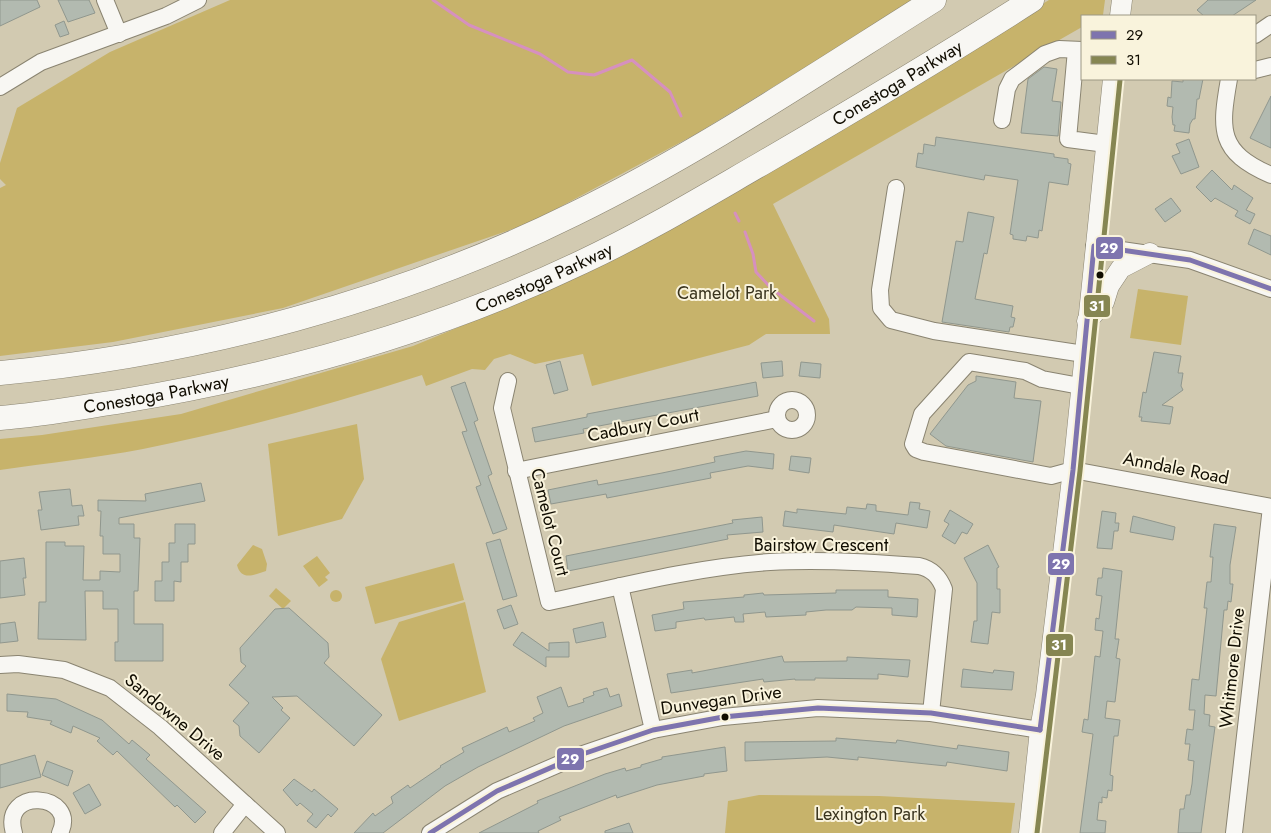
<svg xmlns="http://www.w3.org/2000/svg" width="1271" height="833" font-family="Jost,sans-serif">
	<rect width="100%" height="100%" fill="#d2cab1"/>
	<g fill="#c7b36b">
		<path d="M230 0H916L696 134 530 223 283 308 113 342 0 356V188L6 185 0 179V163L17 108 110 52Z"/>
		<path d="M1049 0H1105L1103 15 1082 16V27L773 204 829 319 830 334H766L749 345 592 386 583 354 535 364 510 354 494 359 485 370 472 369 426 386 422 375C330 405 238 430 143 449 96 458 47 463 0 470V439L42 435 181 414 413 346 522 301 744 186Z"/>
		<path d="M1138 289 1188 296 1181 345 1130 338Z"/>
		<path d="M357 424 364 479 342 519 278 536 268 444Z"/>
		<path d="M253 545 262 549 267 564 266 571C254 575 241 581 237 565Z"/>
		<path d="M317 556 330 573 325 577 328 580 319 587 303 566Z"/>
		<path d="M454 563 464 600 375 624 365 587Z"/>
		<path d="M276 588 291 601 283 609 269 596Z"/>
		<circle cx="336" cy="596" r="6"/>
		<path d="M465 602 486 692 399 721 381 659 399 622Z"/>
		<path d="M759 795 879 796 1015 803 1011 833H725L728 801Z"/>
	</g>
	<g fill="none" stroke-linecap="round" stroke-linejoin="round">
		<g stroke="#d690bf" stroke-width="3">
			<path d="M433 0 469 25 540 54 568 72 594 75 632 60 670 92 681 116"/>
			<path d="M735 213 739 221"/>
			<path d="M745 232 753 254 756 272 771 288 814 321"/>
		</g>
	</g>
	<g fill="#b2bab0" stroke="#90978e">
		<path d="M0 0H37L40 7 0 26Z"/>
		<path d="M58 0H89L95 13 68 22Z"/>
		<path d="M1208 0H1256L1232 16H1204L1197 10Z"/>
		<path d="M64 21 69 34 60 37 55 25Z"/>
		<path d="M1044 67 1057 69 1052 101 1061 102 1058 136 1021 133 1028 79Z"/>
		<path d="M1183 79H1203L1199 99H1197L1195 119H1193L1190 124 1189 133 1174 131 1175 125H1173L1172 117 1173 107 1167 106 1168 97 1171 98 1172 81 1183 82Z"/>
		<path d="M1271 96V148L1250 138Z"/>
		<path d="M936 137 1054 154V157L1068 159V163L1071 164 1068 185 1049 182 1042 231 1039 230 1038 238 1027 236 1026 241 1013 239V235L1010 234 1018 180 985 175 984 180 916 167 918 153 923 154 924 144 935 146Z"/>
		<path d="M1189 139 1199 167 1181 174 1172 156 1180 153 1176 144Z"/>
		<path d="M1212 170 1232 190 1234 185 1253 198 1246 210 1255 214 1250 224 1235 216 1238 211 1215 198 1211 202 1196 187Z"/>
		<path d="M1171 198 1181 211 1165 222 1155 209Z"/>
		<path d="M968 212 994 217 987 254 984 253 975 299 1013 306 1011 317 1015 318 1013 327H1010L1009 332 942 322 956 241 963 242Z"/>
		<path d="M1254 229 1271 236V255L1248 244Z"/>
		<path d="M1154 352 1181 356 1178 373H1183L1181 386 1183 390 1162 405 1173 407 1170 424 1141 421 1142 417H1139L1143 392 1146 393Z"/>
		<path d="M560 361 568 390 554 394 546 365Z"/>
		<path d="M782 361 783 376 763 378 761 363Z"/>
		<path d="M801 362 821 364 820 378 799 376Z"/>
		<path d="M976 376 1016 382 1014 398 1041 401 1033 462 946 446 930 434 968 385 976 381Z"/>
		<path d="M465 382 478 420 474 422 492 474 488 476 507 529 493 534 476 487 481 485 462 432 467 431 451 387Z"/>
		<path d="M756 382 758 396 583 429 584 433 535 442 532 428 587 417V414Z"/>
		<path d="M746 451 774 454 773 469 748 466 710 473 711 478 607 498 606 494 551 504 548 490 597 480 598 485 662 473 715 462 714 457Z"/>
		<path d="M791 456 811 458 809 473 789 470Z"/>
		<path d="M201 483 205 501 119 518V524H134V538H140L138 591H134V624H163V661H115V642H118V609H103V591H85L86 640 38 639 39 602H46V542H65V546H84L83 580H100V571L120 572V554H103V536H100L101 511H98V500L146 501 145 494Z"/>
		<path d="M70 489 72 506 82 505 84 516H78L79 525 41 530 38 510H42L39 492Z"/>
		<path d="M910 502 920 503 919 509 930 511 927 528 896 523 894 534 834 525 833 532 783 526 785 511 797 513V509L846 514 847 507 866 509 867 504 876 505V511L908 515Z"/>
		<path d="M950 510 973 524 967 534 962 532 955 544 942 536 949 524 944 521Z"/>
		<path d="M1102 511 1116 513 1115 523H1119L1118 531H1114L1112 549 1097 548Z"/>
		<path d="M1133 516 1175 527 1173 540 1130 532Z"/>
		<path d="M762 517 763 532 727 535 728 539 568 571 566 556 733 523 732 520Z"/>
		<path d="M175 524H195V544H188V562H181V582L174 581V601H155V581H162V562H169V543H175Z"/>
		<path d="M1214 524 1236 527 1230 565V584H1233L1231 602 1228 601 1227 610H1224L1216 696 1205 695 1204 714 1210 715 1209 726 1215 727 1201 833H1178L1180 809H1184L1186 795H1190L1192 784 1194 761 1188 760 1190 744H1185L1187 729 1193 730 1195 710H1189L1192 679 1199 680 1207 608H1204L1207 582H1211L1213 557H1210Z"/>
		<path d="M500 539 517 596 503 600 486 543Z"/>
		<path d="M988 545 999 567 997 568V589H1000V613L992 612 988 644 971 642 974 621H977V583L964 558Z"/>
		<path d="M24 558 26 578H23L25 595 0 598V561Z"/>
		<path d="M1103 568 1122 571 1115 639H1119L1116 658 1120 659 1115 702 1107 701 1105 718 1120 720 1118 736H1114L1110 775 1113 776 1112 791 1108 790 1107 798 1102 797V803L1099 802 1097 820 1106 821 1105 833H1080L1093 734 1082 732 1084 719 1088 720 1095 656 1100 657 1103 631 1095 630 1096 618 1099 619 1102 596 1096 595 1098 578H1102Z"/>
		<path d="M836 590H888V597L918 599 917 617 892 615V608L856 607 852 610H826L806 612V615L766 617 765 612 743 614 744 622H735L734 617 705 620 704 618 676 622V628L655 631 652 615 684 609 683 602 744 597V595L763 593 764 595 836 593Z"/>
		<path d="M511 605 518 624 504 629 497 610Z"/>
		<path d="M289 608 328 643 329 657 324 663 382 715 354 746 297 696 272 697 283 708 281 710 290 718 259 753 240 736 239 726 233 721 249 703 229 685 246 666 241 662 240 648 275 609Z"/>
		<path d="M15 622 18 641 0 643V624Z"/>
		<path d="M603 622 606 637 576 643 573 629Z"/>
		<path d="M522 632 549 651V643L569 642V657H546V667L513 645Z"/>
		<path d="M782 656 784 662 847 661V657L910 660 908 677 878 674V679L815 678V680H795V679L764 682 763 679 671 693 667 674 692 670V673Z"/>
		<path d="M963 669 993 673 994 670 1014 672 1012 690 961 687Z"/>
		<path d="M561 687 568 707 584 702 583 699 594 695 593 692 607 688 610 697 619 694 622 706 564 726 478 767 445 786 383 833H354L373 813 375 816 393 803 391 797 408 785 410 788 441 767 440 766 464 752 462 748 507 727 509 732 535 721 533 718 543 713 537 697Z"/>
		<path d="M7 694 56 699 102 720 129 744 132 740 150 755 146 759 206 812 195 823 177 805 175 807 117 751 113 755 97 741 100 738 73 726 71 733 50 724 52 721 27 717 28 712 7 711Z"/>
		<path d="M836 738 896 743 897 740 957 749 958 745 1009 752 1007 771 947 762 946 766 858 757V760L827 757 745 761V742L836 741Z"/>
		<path d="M725 747 727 771 704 774V776L657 785 617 798 616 795 559 817 561 820 538 831 539 833H479L538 803 537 801 605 774 625 768 626 771 641 767V765L662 759V757Z"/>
		<path d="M35 755 41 777 0 788V765Z"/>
		<path d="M47 761 73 771 68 786 42 775Z"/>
		<path d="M294 779 312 792 314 789 338 809 331 817 328 814 316 828 307 821 313 814 300 803 297 806 283 790Z"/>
		<path d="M89 784 101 805 85 814 73 793Z"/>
		<path d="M629 823 633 833H605V831Z"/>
	</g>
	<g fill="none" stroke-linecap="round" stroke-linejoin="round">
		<g stroke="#8a8471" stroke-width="18">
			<g id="minor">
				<path d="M105 0 119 34"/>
				<path d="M1255 35 1271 24"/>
				<path d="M1076 50 1068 139 1106 144"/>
				<path d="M1255 70 1271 66"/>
				<path d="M1229 79C1220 130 1218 152 1271 175"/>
				<path d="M0 87 41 62 166 16 198 0"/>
				<path d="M1002 120 1007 89 1012 79 1045 54 1059 49 1082 50"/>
				<path d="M896 188 880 290 881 308 891 320 934 331 1084 354"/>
				<path d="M1094 246 1190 260 1271 289"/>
				<path d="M508 381 502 408 549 602C622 586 696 567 770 562 820 559 870 562 919 566 932 569 939 576 944 589L931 713"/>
				<path d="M1080 386 1042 379 1025 371 969 362 922 414 913 444 916 449 924 452 1051 476 1073 470 1271 507"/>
				<circle cx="792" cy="415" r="15"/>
				<path d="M516 471 777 419"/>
				<path d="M620 586 653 730"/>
				<path d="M0 665 18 664 64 670 110 688 160 727 277 833"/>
				<path d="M14 833C0 786 79 793 60 833"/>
				<path d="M222 833 245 804"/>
				<path d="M430 833 497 791 580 755 653 730 723 717 818 708 931 713 1040 730"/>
				<path d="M1234 833 1271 507"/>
			</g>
		</g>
		<g stroke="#8a8471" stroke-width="21">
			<g id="major">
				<path d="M1120 16 1122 0"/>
				<path d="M1087 321 1104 302 1109 286 1121 268 1150 253"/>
				<path d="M1029 833 1040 730 1046 695 1073 470 1113 79"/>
			</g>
		</g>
		<g stroke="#8a8471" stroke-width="25">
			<g id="highway">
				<path d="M0 373C197 354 396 302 574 214 699 153 816 74 934 0"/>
				<path id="s1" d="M0 418C41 415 83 407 123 401 280 375 438 331 582 262 644 233 702 198 761 164 852 111 943 57 1032 0"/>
			</g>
		</g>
		<use href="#minor" stroke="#f8f7f3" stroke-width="16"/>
		<use href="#major" stroke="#f8f7f3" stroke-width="20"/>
		<use href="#highway" stroke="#f8f7f3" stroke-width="24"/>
		<g stroke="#f9f3dc" stroke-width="9">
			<g id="bus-1">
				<path d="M1040 730 1073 470 1094 246 1190 260 1271 289"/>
				<path d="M430 833 497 791 580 755 653 730 723 717 818 708 931 713 1040 730"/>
			</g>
		</g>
		<g stroke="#f9f3dc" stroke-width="9">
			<path id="bus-2" d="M1037 833 1080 471 1120 80"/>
		</g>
		<use href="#bus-1" stroke="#7e74ae" stroke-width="5"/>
		<use href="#bus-2" stroke="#868652" stroke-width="5"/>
	</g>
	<g fill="#100c00" stroke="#f9f3dc" stroke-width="2">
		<circle cx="1100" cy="275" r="4.5"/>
		<circle cx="725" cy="717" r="4.5"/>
	</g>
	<g text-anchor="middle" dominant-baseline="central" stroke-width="4" stroke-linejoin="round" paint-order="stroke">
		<g font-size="18" fill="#100c00" stroke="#f9f3dc">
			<text stroke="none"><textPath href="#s1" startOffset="968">Conestoga Parkway</textPath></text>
			<text stroke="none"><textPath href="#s1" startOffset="564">Conestoga Parkway</textPath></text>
			<text stroke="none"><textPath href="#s1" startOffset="158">Conestoga Parkway</textPath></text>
			<text transform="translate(643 425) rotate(-11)">Cadbury Court</text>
			<text transform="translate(1176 468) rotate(11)">Anndale Road</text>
			<text transform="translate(550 522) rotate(76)">Camelot Court</text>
			<text x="821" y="545">Bairstow Crescent</text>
			<text transform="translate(1232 668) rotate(-84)">Whitmore Drive</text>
			<text transform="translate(721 700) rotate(-8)">Dunvegan Drive</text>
			<text transform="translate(175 717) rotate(40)">Sandowne Drive</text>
		</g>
		<g font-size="18" fill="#39331d" stroke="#f9f3dc">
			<text x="727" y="293">Camelot Park</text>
			<text x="870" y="814">Lexington Park</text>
		</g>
	</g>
	<g stroke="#f9f3dc" stroke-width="2">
		<rect x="1095" y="236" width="29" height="24" rx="5" fill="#7e74ae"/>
		<rect x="1083" y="294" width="28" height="24" rx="5" fill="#868652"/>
		<rect x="1047" y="552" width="28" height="24" rx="5" fill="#7e74ae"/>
		<rect x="1045" y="633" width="29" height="24" rx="5" fill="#868652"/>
		<rect x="556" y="747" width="29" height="24" rx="5" fill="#7e74ae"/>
	</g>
	<g font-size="14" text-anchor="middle" font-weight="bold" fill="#fff">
		<text x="1109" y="253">29</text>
		<text x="1097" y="311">31</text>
		<text x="1061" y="569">29</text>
		<text x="1059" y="650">31</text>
		<text x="570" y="764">29</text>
	</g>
	<rect x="1081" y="15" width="175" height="65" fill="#f9f3dc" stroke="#9c9784"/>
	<rect x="1091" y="31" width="25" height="8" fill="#7e74ae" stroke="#9c9784"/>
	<text x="1126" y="40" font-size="15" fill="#100c00">29</text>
	<rect x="1091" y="56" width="25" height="8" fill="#868652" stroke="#9c9784"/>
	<text x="1126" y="65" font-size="15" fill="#100c00">31</text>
</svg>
